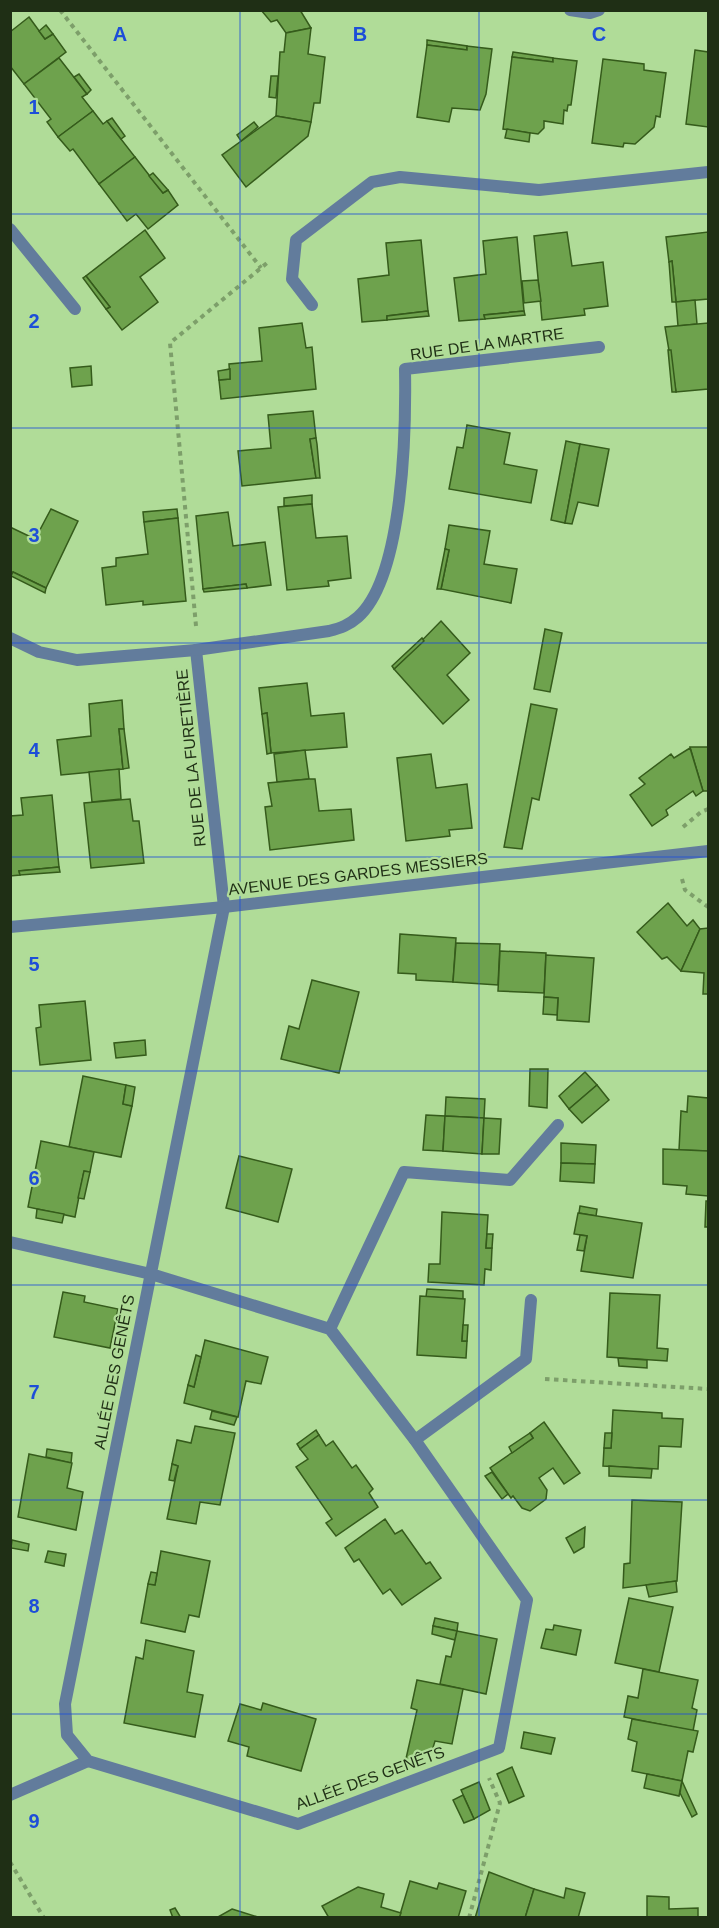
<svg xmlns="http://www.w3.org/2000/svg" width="719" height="1928" font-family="Helvetica,sans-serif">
	<rect width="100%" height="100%" fill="#b0dc98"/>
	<g fill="#6ea24d" stroke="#355b1b" stroke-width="1.5">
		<path d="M300 10 311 28 286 33 277 20 271 22 261 10Z"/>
		<path d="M29 17 45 39 53 34 66 52 24 84 10 66V32Z"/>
		<path d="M46 25 53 34 45 39 39 31Z"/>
		<path d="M311 28 308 54 325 57 320 103H314L311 122 276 116 280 52H284L286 33Z"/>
		<path d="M427 40 467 46V50L427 45Z"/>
		<path d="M427 45 467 50V46L492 49 486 94 480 110 452 108 449 122 417 117Z"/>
		<path d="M695 50 708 52V127L686 124Z"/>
		<path d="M513 52 553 58V62L512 57Z"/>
		<path d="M512 57 553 62V58L577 61 571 105H568L567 111 564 110 563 124 544 121V128L538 134 503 129Z"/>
		<path d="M59 58 87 94 82 97 93 111 58 137 47 122 51 119 24 84Z"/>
		<path d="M603 59 644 64V70L666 73 660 117 656 116 654 127 635 144 624 143 623 147 592 143Z"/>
		<path d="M79 74 91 90 87 94 74 77Z"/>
		<path d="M271 76H278L276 98 269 97Z"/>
		<path d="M93 111 103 124 107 121 135 157 99 184 73 149 70 151 58 137Z"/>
		<path d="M276 116 311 122 308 136 246 187 222 155Z"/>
		<path d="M112 118 125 136 121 139 107 121Z"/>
		<path d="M254 122 258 127 241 141 237 135Z"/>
		<path d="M507 129 530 133 529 142 505 138Z"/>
		<path d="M135 157 163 193 168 190 178 205 148 229 136 214 127 221 99 184Z"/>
		<path d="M153 173 168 190 163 193 149 176Z"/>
		<path d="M145 230 165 258 140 277 158 302 122 330 106 309 110 307 86 276Z"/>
		<path d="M567 232 572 266 603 262 608 306 584 309 585 315 542 320 534 236Z"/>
		<path d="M708 232V299L676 302 672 261 669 262 666 237Z"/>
		<path d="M517 237 524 311 484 315 485 319 459 321 454 278 486 274 483 241Z"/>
		<path d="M421 240 428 311 387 316V320L362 322 358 279 389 275 386 243Z"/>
		<path d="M672 261 676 302H672L669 262Z"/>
		<path d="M86 276 110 307 106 309 83 278Z"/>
		<path d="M538 280 541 301 524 303 522 281Z"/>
		<path d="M695 300 697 324 678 326 676 302Z"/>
		<path d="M428 311 429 316 387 320V316Z"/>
		<path d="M524 311 525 315 496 318 485 319 484 315Z"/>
		<path d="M302 323 306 348 312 347 316 389 221 399 219 380 230 379 229 364 262 361 259 328Z"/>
		<path d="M708 323V389L676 392 665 327Z"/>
		<path d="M668 350H671L676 392H672Z"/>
		<path d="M91 366 92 385 72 387 70 368Z"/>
		<path d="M230 369V379L219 380 218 371Z"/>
		<path d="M313 411 316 438 310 439 316 478 242 486 238 451 271 448 268 415Z"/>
		<path d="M467 425 510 433 504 464 537 470 531 503 449 489 457 447 463 448Z"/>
		<path d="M316 438 317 444 320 478H316L310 439Z"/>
		<path d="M566 441 580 444 565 523 551 520Z"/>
		<path d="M580 444 609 449 598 506 578 502 572 524 565 523Z"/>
		<path d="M312 495V504L284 506V498Z"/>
		<path d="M312 504 316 538 347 536 351 578 328 581 329 586 287 590 278 507Z"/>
		<path d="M51 509 78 521 46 588 13 572 10 576V527L35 539Z"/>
		<path d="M177 509 178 518 144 522 143 512Z"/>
		<path d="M228 512 233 546 265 542 271 585 247 588 246 584 203 589 196 516Z"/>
		<path d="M178 518 186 601 143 605V601L106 605 102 568 116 566V558L148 554 144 522Z"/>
		<path d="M449 525 490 531 484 564 517 569 511 603 441 589 449 550 445 549Z"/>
		<path d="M445 549 449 550 441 589H437Z"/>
		<path d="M13 572 46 588 45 593 11 576Z"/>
		<path d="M246 584 247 588 204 592 203 589Z"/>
		<path d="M441 621 470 653 447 675 469 700 443 724 394 669Z"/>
		<path d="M545 629 562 633 550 692 534 689Z"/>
		<path d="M422 638 424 641 394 669 392 666Z"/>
		<path d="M307 683 311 716 344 713 347 747 271 753 267 713 262 714 259 688Z"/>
		<path d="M122 700 124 729H119L123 769 61 775 57 740 91 736 89 704Z"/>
		<path d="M531 704 557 709 539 800 532 798 522 849 504 847Z"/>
		<path d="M267 713 271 753 267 754 262 714Z"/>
		<path d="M119 729H124L129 768 123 769Z"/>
		<path d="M690 747H708V791H703Z"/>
		<path d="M690 748 703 791 696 796 693 791 666 810 668 815 652 826 630 795 645 784 639 778 671 754 674 758Z"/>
		<path d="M305 750 309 779 277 782 274 754Z"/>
		<path d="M431 754 436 788 467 784 472 828 449 830 450 836 406 841 397 758Z"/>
		<path d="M119 769 121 799 92 802 89 772Z"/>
		<path d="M309 779H315L319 811 351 809 354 840 270 850 265 807 272 806 268 783Z"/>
		<path d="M52 795 59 867 19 871 20 875 10 876V816L23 815 21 798Z"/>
		<path d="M130 799 133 821H139L144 863 91 868 84 803Z"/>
		<path d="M59 867 60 872 20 875 19 871Z"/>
		<path d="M668 903 687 926 693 920 700 929 681 971 667 957 662 959 637 932Z"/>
		<path d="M708 928V994H703L704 973 681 971 700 929Z"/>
		<path d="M400 934 456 938 453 982 416 980V974L398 973Z"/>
		<path d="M456 943 500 944 498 985 453 982Z"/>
		<path d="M500 951 546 953 544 993 498 991Z"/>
		<path d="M546 955 594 958 589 1022 557 1020 558 998 544 997Z"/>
		<path d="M312 980 359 992 339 1073 281 1059 289 1026 299 1029Z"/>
		<path d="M544 997 558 998 557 1015 543 1014Z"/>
		<path d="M85 1001 91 1060 40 1065 36 1028 41 1027 39 1005Z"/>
		<path d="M145 1040 146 1055 116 1058 114 1043Z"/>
		<path d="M530 1069H548L547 1108 529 1106Z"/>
		<path d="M585 1072 597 1085 569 1109 559 1096Z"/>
		<path d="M83 1076 126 1085 123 1104 132 1106 121 1157 69 1147Z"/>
		<path d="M126 1085 135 1087 132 1106 123 1104Z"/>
		<path d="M597 1085 609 1100 582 1123 569 1109Z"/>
		<path d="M688 1096 708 1098V1151L679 1150 681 1111 687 1112Z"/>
		<path d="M446 1097 485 1099 484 1118 445 1116Z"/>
		<path d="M426 1115 445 1116 443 1151 423 1150Z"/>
		<path d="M445 1116 484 1118 482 1154 443 1151Z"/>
		<path d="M484 1118 501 1119 499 1154H482Z"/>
		<path d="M41 1141 94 1152 90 1172 84 1171 75 1217 28 1207Z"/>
		<path d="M561 1143 596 1145 595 1164 561 1163Z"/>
		<path d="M663 1149 708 1151V1196L686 1194 687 1186 663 1184Z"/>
		<path d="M239 1156 292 1169 278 1222 226 1208Z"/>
		<path d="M561 1163 595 1164 594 1183 560 1181Z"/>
		<path d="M84 1171 90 1172 84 1199 78 1198Z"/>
		<path d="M706 1201H708V1227H705Z"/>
		<path d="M580 1206 597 1209 596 1216 579 1213Z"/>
		<path d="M37 1209 64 1214 62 1223 36 1218Z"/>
		<path d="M442 1212 488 1215 486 1248H492L491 1270 485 1269 484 1285 428 1282 429 1264H440Z"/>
		<path d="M578 1213 642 1223 633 1278 581 1271 587 1236 574 1234Z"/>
		<path d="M487 1234H493L492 1248H486Z"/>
		<path d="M580 1235 587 1236 584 1251 577 1250Z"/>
		<path d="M427 1289 463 1291V1299L426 1297Z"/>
		<path d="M63 1292 85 1296 84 1302 118 1309 110 1348 54 1337Z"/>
		<path d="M610 1293 660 1295 657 1348 668 1349 667 1361 607 1357Z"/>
		<path d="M420 1296 465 1299 462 1341H467L466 1358 417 1355Z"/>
		<path d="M463 1325H468L467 1341H462Z"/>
		<path d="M205 1340 268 1357 261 1384 246 1381 238 1417 184 1403 188 1385 194 1387Z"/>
		<path d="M196 1355 201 1357 194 1387 188 1385Z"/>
		<path d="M618 1358 647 1360V1368L619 1366Z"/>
		<path d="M613 1410 662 1413V1418L683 1419 681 1447 659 1446 658 1469 603 1466 604 1448H611Z"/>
		<path d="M212 1411 237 1417 234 1425 210 1419Z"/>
		<path d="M544 1422 580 1473 564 1484 553 1468 539 1478 547 1490 546 1499 530 1511 522 1508 513 1496 511 1498 490 1468 533 1438 530 1433Z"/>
		<path d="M195 1426 235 1433 220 1505 200 1502 196 1524 167 1519 178 1466 172 1464 177 1440 191 1443Z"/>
		<path d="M316 1430 319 1435 300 1449 297 1444Z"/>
		<path d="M530 1433 533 1438 512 1453 509 1447Z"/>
		<path d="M605 1433H612L611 1448H604Z"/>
		<path d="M319 1435 326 1446 333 1441 352 1468 356 1465 373 1489 369 1493 378 1507 336 1536 326 1523 332 1519 296 1467 308 1459 300 1449Z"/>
		<path d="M47 1449 72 1453 71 1463 46 1457Z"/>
		<path d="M29 1454 72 1463 67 1488 83 1492 76 1530 18 1517Z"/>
		<path d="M172 1464 178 1466 174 1481 169 1480Z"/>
		<path d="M609 1466 652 1469 651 1478 609 1476Z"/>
		<path d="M492 1472 508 1494 502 1499 485 1476Z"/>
		<path d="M632 1500 682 1502 677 1581 623 1588 624 1564 630 1563Z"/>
		<path d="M385 1519 395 1534 402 1530 426 1564 430 1562 441 1578 402 1605 390 1589 383 1594 359 1559 354 1562 345 1548Z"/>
		<path d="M585 1527 584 1547 574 1553 566 1538Z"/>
		<path d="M12 1540 29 1544 28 1551 11 1548Z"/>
		<path d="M48 1551 66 1554 64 1566 45 1562Z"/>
		<path d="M161 1551 210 1561 199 1617 189 1615 185 1632 141 1623 148 1584 155 1585Z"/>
		<path d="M151 1572 157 1573 155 1585 148 1584Z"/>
		<path d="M676 1581 677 1592 649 1597 646 1585Z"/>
		<path d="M629 1598 673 1607 659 1672 615 1663Z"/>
		<path d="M435 1618 458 1623 457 1631 433 1626Z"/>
		<path d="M554 1625 581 1630 576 1655 541 1648 546 1629 553 1630Z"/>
		<path d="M433 1626 457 1631 455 1640 432 1634Z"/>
		<path d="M457 1631 497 1639 486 1694 440 1684 446 1656 451 1657Z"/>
		<path d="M146 1640 194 1651 187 1692 203 1695 195 1737 124 1723 136 1657 143 1659Z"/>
		<path d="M643 1669 698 1680 692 1708 697 1710 693 1731 624 1717 628 1696 638 1698Z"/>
		<path d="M417 1680 463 1689 452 1744 435 1741 432 1751 405 1763 417 1710 411 1708Z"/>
		<path d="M263 1703 316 1719 301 1771 247 1756 249 1747 228 1741 240 1704 261 1710Z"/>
		<path d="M632 1719 698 1731 693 1752 688 1751 682 1781 632 1771 637 1742 628 1739Z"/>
		<path d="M524 1732 555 1738 551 1754 521 1748Z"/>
		<path d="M512 1767 524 1796 509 1803 497 1774Z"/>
		<path d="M647 1774 682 1781 679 1796 644 1788Z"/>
		<path d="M682 1781 697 1814 692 1817 680 1793Z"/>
		<path d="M479 1782 490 1810 474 1819 461 1790Z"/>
		<path d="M463 1795 474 1819 464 1823 453 1800Z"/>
		<path d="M489 1872 534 1889 525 1918H475Z"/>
		<path d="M410 1881 437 1889 439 1883 466 1891 458 1918H399Z"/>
		<path d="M358 1887 384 1894 381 1907 401 1913 399 1918H329L322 1906Z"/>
		<path d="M566 1888 585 1893 578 1918H525L534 1889 564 1898Z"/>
		<path d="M647 1896 669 1897V1909L698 1908V1918H647Z"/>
		<path d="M175 1908 181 1918H173L170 1910Z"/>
		<path d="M232 1909 261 1918H216Z"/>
	</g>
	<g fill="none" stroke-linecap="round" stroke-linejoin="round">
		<g stroke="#7d9f6a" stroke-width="4" stroke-dasharray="4.5 4.5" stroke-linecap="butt">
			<path d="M60 10 261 268"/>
			<path d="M196 626 170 343 267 263"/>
			<path d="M683 827 701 812 708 809"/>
			<path d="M682 879 685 890 708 907"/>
			<path d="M545 1379 708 1389"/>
			<path d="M10 1862 44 1918"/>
			<path d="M469 1918 500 1803 489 1778"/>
		</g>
		<g stroke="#627c9c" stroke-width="12">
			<path d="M570 10 590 13 599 10"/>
			<path d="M10 229 75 309"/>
			<path d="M312 305 292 279 296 240 372 182 400 177 539 190 708 172"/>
			<path d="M10 1242 151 1274"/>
			<path d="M330 1329 404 1172 510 1180 558 1125"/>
			<path d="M415 1440 526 1359 531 1300"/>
			<path d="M10 1795 88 1761"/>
		</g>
		<g stroke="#627c9c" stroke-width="12">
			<path d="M10 638 39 652 77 660 196 650 224 907 65 1704 67 1735 88 1761 298 1824 499 1748 527 1600 415 1440 330 1329 151 1274"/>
			<path d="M196 650 329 631C341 628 349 625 358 617 404 576 406 428 405 369L599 347"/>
		</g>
		<path stroke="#627c9c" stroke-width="12" d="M10 927 224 907 708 851"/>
	</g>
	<path fill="none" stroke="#1d4ed8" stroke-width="1.5" stroke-opacity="0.55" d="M240 10V1918M479 10V1918M10 214H708M10 428H708M10 643H708M10 857H708M10 1071H708M10 1285H708M10 1500H708M10 1714H708"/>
	<g text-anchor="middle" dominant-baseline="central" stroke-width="4.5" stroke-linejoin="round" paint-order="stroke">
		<g font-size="16" fill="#1f2f15" stroke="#b0dc98">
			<text transform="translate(487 344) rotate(-8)">RUE DE LA MARTRE</text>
			<text transform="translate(191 758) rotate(-96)">RUE DE LA FURETIÈRE</text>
			<text transform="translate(358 874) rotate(-7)">AVENUE DES GARDES MESSIERS</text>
			<text transform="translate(114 1372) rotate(-79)">ALLÉE DES GENÊTS</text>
			<text transform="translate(370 1778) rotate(-20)">ALLÉE DES GENÊTS</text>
		</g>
	</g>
	<g font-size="20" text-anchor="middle" font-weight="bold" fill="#1d4ed8" stroke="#b0dc98" stroke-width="4.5" stroke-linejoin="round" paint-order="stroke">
		<text x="120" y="41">A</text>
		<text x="360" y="41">B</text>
		<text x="599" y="41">C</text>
		<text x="34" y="114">1</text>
		<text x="34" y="328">2</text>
		<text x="34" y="542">3</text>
		<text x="34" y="757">4</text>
		<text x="34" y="971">5</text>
		<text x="34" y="1185">6</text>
		<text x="34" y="1399">7</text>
		<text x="34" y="1613">8</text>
		<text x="34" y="1828">9</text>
	</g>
	<rect width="719" height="1928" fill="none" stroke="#1f2f15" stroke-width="24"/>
</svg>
